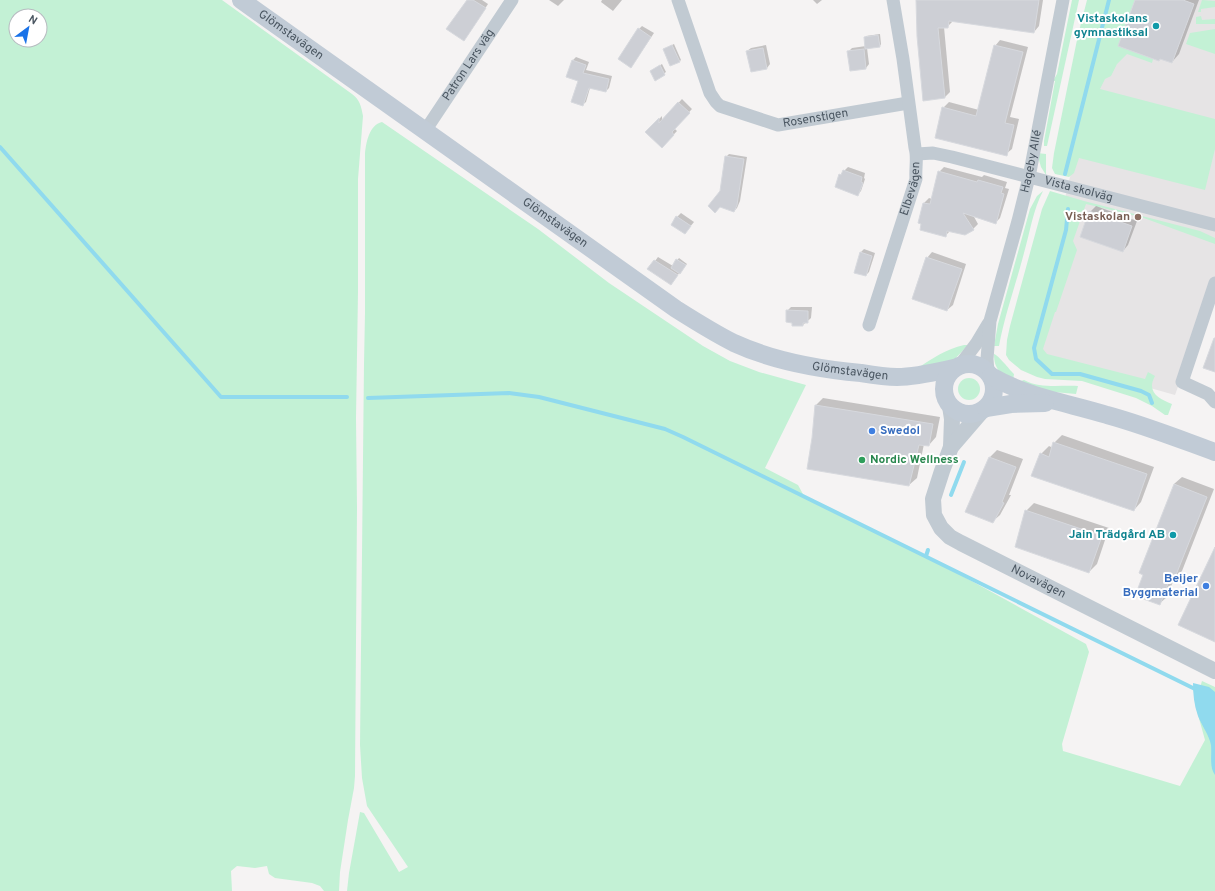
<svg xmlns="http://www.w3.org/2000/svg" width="1215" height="891" font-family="Overpass,sans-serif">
	<rect width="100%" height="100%" fill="#f5f3f3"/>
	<path fill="#e6e4e5" d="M1111 0H1215V283L1175 395 1029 354Z"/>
	<g fill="#c3f1d5" fill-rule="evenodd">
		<path d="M0 0H222L352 94C360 100 361 106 363 116L358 179V292L356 418 357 508 355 776 354 788 348 820 340 872 339 891H324L320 886 312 883 275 878 269 874 267 866 255 868 237 866 231 871 232 891H0ZM16 16H40V40H16Z"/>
		<path d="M1072 0H1079L1047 146H1044V141L1055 81H1053L1057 74Z"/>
		<path d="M1087 0H1135L1118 46 1153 59 1152 63 1127 54 1117 64 1111 76 1105 79 1100 89 1215 119V149L1205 190 1079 158 1074 173 1069 177 1055 174 1052 168 1054 153 1078 35Z"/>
		<path d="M1202 0 1215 1V7L1201 9V12H1198Z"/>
		<path d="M1201 16 1202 20 1215 19V24H1196V17Z"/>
		<path d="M1215 29V54L1186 44 1190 33Z"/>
		<path d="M382 122 538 229 609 283 703 346 730 361 759 372 806 385 765 468 798 485 804 496 926 556 1086 644 1089 652 1062 744 1063 751 1180 786 1205 740 1195 704 1202 681 1215 687V891H347L349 873 360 812 364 813 399 872 408 867 367 806 362 778 360 745 364 364 365 313V154C366 143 369 125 382 122Z"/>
		<path d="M1037 153 1046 154V175L1041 167Z"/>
		<path d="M1043 191C1033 210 1030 232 1024 253 1016 284 1005 314 999 346H994L998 324 1030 209 1037 196Z"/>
		<path d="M1050 191 1084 201 1200 231 1215 238V244L1141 217 1086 204 1073 241 1077 250 1056 312H1055L1043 349 1047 354 1145 379 1148 372 1155 376C1146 392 1159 399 1172 404L1168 415H1165L1152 406 1136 398 1082 381 1045 379 1037 377 1021 370 1009 360 1006 355 1007 340 1010 326 1042 209Z"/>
		<path d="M964 345H968L953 361 918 368C933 358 946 349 964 345Z"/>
		<path d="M994 354C998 355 1009 369 1014 374L1013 381C1000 373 994 369 994 354Z"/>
		<circle cx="969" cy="389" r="11"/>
		<path d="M1024 380C1041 389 1060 385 1078 386L1076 394 1043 391 1021 381Z"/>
	</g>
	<path fill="#90daee" d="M1193 683 1209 687 1215 692V775C1209 767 1212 755 1211 745 1209 735 1202 726 1198 716 1194 705 1193 694 1193 683Z"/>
	<g fill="#0003">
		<path d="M468 0H482L488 4 467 36Z"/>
		<path d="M549 0H564L558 6Z"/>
		<path d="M602 0H622L613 11 601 2Z"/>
		<path d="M813 0H822L817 4Z"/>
		<path d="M917 0H1043L1039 26 1034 32 953 21 947 27H944L950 92 944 98Z"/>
		<path d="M1136 0H1199L1179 54 1172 62Z"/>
		<path d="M642 26 654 33 631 67 639 29Z"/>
		<path d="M880 34 881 44 880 46 867 48 869 64 866 68 848 52 852 48 866 46 865 38 866 36Z"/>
		<path d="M1000 40 1028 47 1010 117 1019 119 1012 149 1006 154 943 108 949 102 979 110 995 46Z"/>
		<path d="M674 44 681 60 680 61 664 49Z"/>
		<path d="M766 45 770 64 767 68 747 51 751 48Z"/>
		<path d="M576 57 589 62 586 70 612 76 609 88 606 91 590 88 586 102 582 105 579 81 567 76 573 60Z"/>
		<path d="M662 64 666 72 656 79 651 71Z"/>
		<path d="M682 99 692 109 674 128 677 131 662 147 647 132 662 116V121Z"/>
		<path d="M729 154 747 157 740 201 737 208 734 211 721 191 726 157Z"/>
		<path d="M848 167 865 173 864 178 865 179 861 191 858 194 840 175Z"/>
		<path d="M944 167 982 177 984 175 1007 182 1005 188 1009 189 1000 218 995 223 973 215 978 224 973 229 951 230 946 235 924 203 929 198 932 199 939 172Z"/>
		<path d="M1096 206 1137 221 1128 245 1123 251 1090 212Z"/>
		<path d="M681 213 694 222 685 233 677 217Z"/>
		<path d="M864 249 875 253 869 272 866 275 860 253Z"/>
		<path d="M932 252 966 264 953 305 947 310 927 258Z"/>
		<path d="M658 257 673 266 679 258 687 264 671 283 649 269Z"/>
		<path d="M791 307H812L811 318 803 325 787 311Z"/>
		<path d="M823 398 940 417 936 437 929 445 924 444 917 478 909 485 813 438 816 405Z"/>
		<path d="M1062 435 1154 467 1141 502 1134 510 1041 454 1049 446 1053 448 1054 443Z"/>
		<path d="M997 450 1023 459 1009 495H1011L1000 515 992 522 990 457Z"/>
		<path d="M1182 477 1214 489 1182 571 1174 579 1167 597 1159 604 1174 484Z"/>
		<path d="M1034 503 1109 528 1097 564 1089 572 1026 511Z"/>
	</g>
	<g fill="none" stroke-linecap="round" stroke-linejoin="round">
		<g stroke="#90daee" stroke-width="4">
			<path d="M0 147 221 397H347"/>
			<path d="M1065 174 1109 0"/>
			<path d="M1068 209 1066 230 1034 348 1036 359 1052 374H1080L1141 391 1149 395 1152 403"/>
			<path d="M368 398 509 393 539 397 665 429 683 437 1197 690"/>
			<path d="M951 495 964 462"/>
			<path d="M926 556 928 550"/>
		</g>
	</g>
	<g fill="#cdcfd5" stroke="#d7d9de">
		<path d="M467 0H473L486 8 464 41 446 29Z"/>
		<path d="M916 0H1039L1034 33 949 21 948 28H938L945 98 923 101 917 36Z"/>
		<path d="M1135 0H1183L1194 4 1172 63 1160 59 1159 61 1118 46Z"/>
		<path d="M638 28 651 37 631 68 618 59Z"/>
		<path d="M878 35 880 47 865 49 864 37Z"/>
		<path d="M672 45 680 62 670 66 663 49Z"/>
		<path d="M994 45 1023 52 1005 123 1014 125 1007 156 935 138 942 107 976 116Z"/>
		<path d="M763 48 767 69 751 72 746 51Z"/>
		<path d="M864 49 866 69 850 71 847 51Z"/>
		<path d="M572 60 586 65 583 73 609 79 606 92 589 88 583 106 571 102 578 81 566 77Z"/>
		<path d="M660 65 665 75 655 81 650 71Z"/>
		<path d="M678 102 690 113 672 132 674 135 662 148 645 132 659 118V123Z"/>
		<path d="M725 156 744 159 737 205 734 212 720 207 715 213 708 206 720 191Z"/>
		<path d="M843 170 862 177 861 182 863 183 858 196 835 187 839 174 841 175Z"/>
		<path d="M938 171 977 182 978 180 1003 187 1001 193 1004 194 996 224 963 213 974 230 965 235 947 231 946 237 920 230 921 224 918 223 923 203 930 204Z"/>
		<path d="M1089 211 1132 226 1123 252 1080 237Z"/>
		<path d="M676 216 691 226 685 234 671 225Z"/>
		<path d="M860 252 872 256 866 276 854 273Z"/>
		<path d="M926 257 962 269 947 311 912 299Z"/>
		<path d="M676 259 686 265 680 274 671 268Z"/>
		<path d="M654 260 678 275 671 285 647 269Z"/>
		<path d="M786 310 808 311V323H803V326H792V323L786 322Z"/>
		<path d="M1214 338H1215V372L1203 368Z"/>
		<path d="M815 405 933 424 929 446 919 445 909 486 807 469 812 438Z"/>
		<path d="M1053 442 1147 474 1134 511 1031 476 1040 453 1049 457Z"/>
		<path d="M989 457 1016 467 1002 502 1004 503 993 523 965 512Z"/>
		<path d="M1174 484 1207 497 1174 580 1170 578 1160 605 1135 596 1143 575 1139 573Z"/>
		<path d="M1025 510 1102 536 1089 573 1015 547Z"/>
		<path d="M1215 547V642L1178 625Z"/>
	</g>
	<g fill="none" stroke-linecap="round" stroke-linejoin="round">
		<g stroke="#c1cad2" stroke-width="13">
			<path id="s1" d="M678 0 710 93 716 102 720 106 778 125 908 103"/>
			<path id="s2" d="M425 131 512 0"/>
			<path id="s3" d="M917 154 933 153 952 157 1215 225"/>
			<path d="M1215 283 1182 382 1208 394 1215 402"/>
			<path id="s4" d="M869 325 916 179C915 169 918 157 915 148L903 59 893 0"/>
			<path d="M960 365 976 344 988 324"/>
			<path id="s5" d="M988 373 987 359 990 321 1018 221 1029 177 1063 0"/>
		</g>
		<g stroke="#c1cad2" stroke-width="16">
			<path d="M950 406 952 419 951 447"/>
			<path id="s6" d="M982 411 951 447 942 471 933 499 934 515 941 528 950 537 961 543 1215 671"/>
		</g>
		<g stroke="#c1cbd6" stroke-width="18">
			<path id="s7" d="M241 0 676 309C695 321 714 333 734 343 773 361 818 369 861 373 873 375 885 377 897 377 916 377 936 372 954 368"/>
			<circle cx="969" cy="389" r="25"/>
			<path d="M991 376C1027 397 1068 403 1107 415 1144 425 1179 439 1215 452"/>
			<path d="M986 408 1011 404 1045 403"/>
		</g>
	</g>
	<g fill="#0f9aa8" stroke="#fff" stroke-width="1.5">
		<circle cx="1156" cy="26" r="4"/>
		<circle cx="1173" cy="535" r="4"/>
	</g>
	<circle fill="#8d6e63" stroke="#fff" stroke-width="1.5" cx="1138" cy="217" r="4"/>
	<g fill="#3f7fe0" stroke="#fff" stroke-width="1.5">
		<circle cx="872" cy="431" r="4"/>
		<circle cx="1206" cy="586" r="4"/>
	</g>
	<circle fill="#2e9e5b" stroke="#fff" stroke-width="1.5" cx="862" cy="460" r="4"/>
	<g text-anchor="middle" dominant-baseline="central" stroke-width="4" stroke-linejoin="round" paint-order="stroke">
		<g font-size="12" font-weight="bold" fill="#0d838f" stroke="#fff" text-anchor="end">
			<text x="1148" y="19">Vistaskolans<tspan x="1148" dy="14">gymnastiksal</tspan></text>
			<text x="1165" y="535">Jain Trädgård AB</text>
		</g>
		<g font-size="12" fill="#4a5661" stroke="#fff">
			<text stroke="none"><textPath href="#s7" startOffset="61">Glömstavägen</textPath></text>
			<text stroke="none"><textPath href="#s2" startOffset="79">Patron Lars väg</textPath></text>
			<text stroke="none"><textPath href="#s1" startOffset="214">Rosenstigen</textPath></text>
			<text stroke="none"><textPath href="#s5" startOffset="217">Hageby Allé</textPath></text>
			<text stroke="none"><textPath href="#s4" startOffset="143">Elbevägen</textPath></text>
			<text stroke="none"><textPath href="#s3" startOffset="166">Vista skolväg</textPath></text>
			<text stroke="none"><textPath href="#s7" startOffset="385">Glömstavägen</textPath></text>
			<text stroke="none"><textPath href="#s7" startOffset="721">Glömstavägen</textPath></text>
			<text stroke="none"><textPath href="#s6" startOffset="245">Novavägen</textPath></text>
		</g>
		<g font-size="12" font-weight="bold" fill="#785e54" stroke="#fff" text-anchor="end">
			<text x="1130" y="217">Vistaskolan</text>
		</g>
		<g font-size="12" font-weight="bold" fill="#366cbe" stroke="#fff" text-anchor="start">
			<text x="880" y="431">Swedol</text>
			<text x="1198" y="579" text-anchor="end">Beijer<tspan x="1198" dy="14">Byggmaterial</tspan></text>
		</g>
		<g font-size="12" font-weight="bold" fill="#27864d" stroke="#fff" text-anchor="start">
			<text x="870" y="460">Nordic Wellness</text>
		</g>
	</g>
	<g transform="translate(28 28) rotate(32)"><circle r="19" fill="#ffffff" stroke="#b7bbc0"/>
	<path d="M0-3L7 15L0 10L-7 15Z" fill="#1a73e8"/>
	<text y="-6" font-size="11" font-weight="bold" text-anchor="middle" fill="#4a5661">N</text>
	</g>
</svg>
